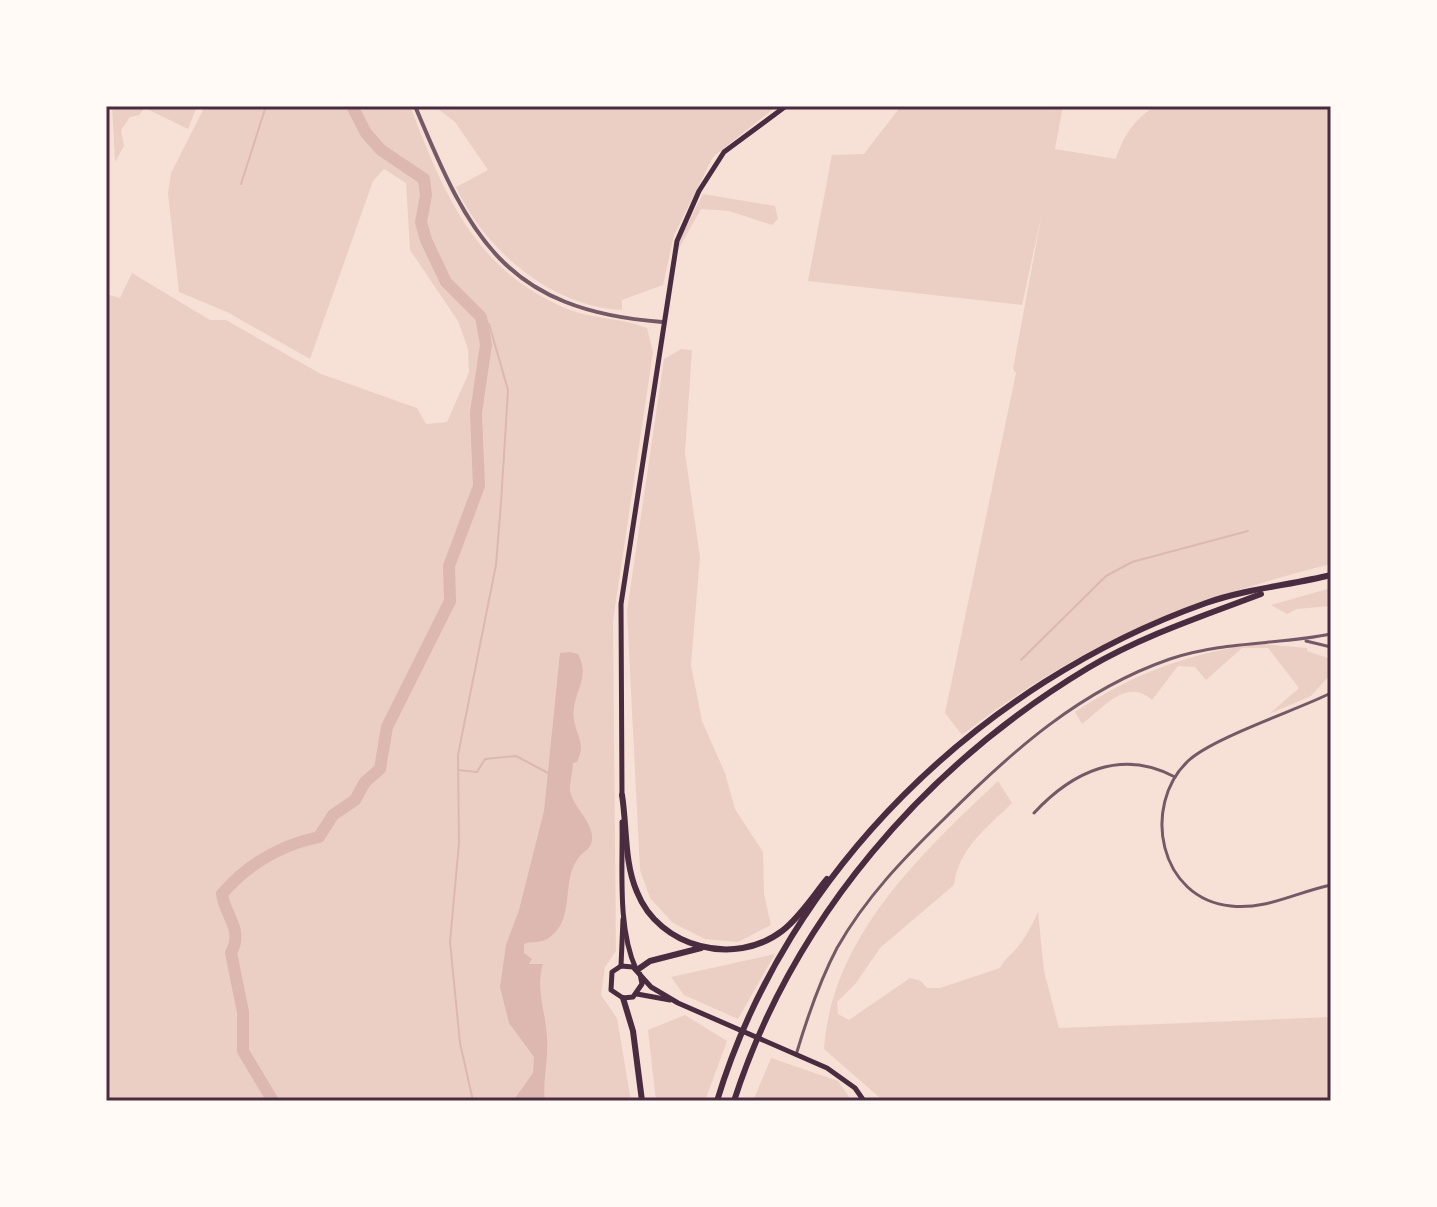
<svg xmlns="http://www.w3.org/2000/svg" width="1437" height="1207" font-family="Quicksand,sans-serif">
	<rect width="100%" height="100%" fill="#f7e1d7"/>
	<g fill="#ebcfc5">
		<path d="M112 106H197L188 129 145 108 139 115 130 117 121 130 124 146 115 162Z"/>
		<path d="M205 106H410C444 194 475 272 570 310 595 319 622 318 647 328L653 352 613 621 616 951 605 967 601 995 617 1018 631 1101H106V294L120 298 132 273 210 320H226L321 374 417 408 426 424 447 422 469 372 468 349 458 321 410 250 406 183 384 169 373 181 310 359 227 312 179 292 168 194 171 173Z"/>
		<path d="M434 106H777L713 157 674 235 663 285 622 300V310C551 307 484 249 456 187L488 170 455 122Z"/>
		<path d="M901 106H1063L1055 149 1116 159C1123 136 1134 120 1155 106H1331V564C1188 600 1080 643 962 735L945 713 1016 373 1013 369 1042 213 1022 305 808 281 832 155 864 154Z"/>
		<path d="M703 194 775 206 778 219 772 225 729 211 701 209 678 250 681 236Z"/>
		<path d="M681 349 692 350 685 453 700 557 691 665 702 721 725 773 735 809 763 852 764 894 771 925 738 942 705 939 673 923 650 898 640 870 627 611 664 359Z"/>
		<path d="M1331 588V606L1297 609 1287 614 1271 605Z"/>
		<path d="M1263 644 1307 648V651L1331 659V674L1311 696 1269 714 1299 688 1268 648H1242L1206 680 1195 667 1178 666 1152 700C1127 677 1103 708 1082 724L1075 712C1132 674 1195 650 1263 644Z"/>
		<path d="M998 781 1012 803C987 828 959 847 954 885L880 948 856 983 837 1002 838 1014 849 1020 910 978 921 981 927 988H940L1000 968C1005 958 1010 956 1017 948 1026 937 1032 925 1038 912L1044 971 1059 1028 1331 1017V1101H880L879 1097 824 1049C832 936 921 854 998 781Z"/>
		<path d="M775 954 738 1019 684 995 671 977Z"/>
		<path d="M685 1015 727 1041 705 1101H656L648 1030Z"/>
		<path d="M771 1058 838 1081 852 1101H753Z"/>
	</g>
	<path fill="#dcb8b0" d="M570 652 578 654C592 679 570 695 574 720 577 738 586 743 577 762L573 763C573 771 570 780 570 788 570 804 591 819 592 836 593 850 583 850 577 860 561 883 576 922 547 939 541 943 531 941 524 944V953L532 959 529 964H543C535 990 546 1012 547 1038 549 1059 542 1081 545 1101H513L533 1073 534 1057 509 1023 500 987 506 945 519 910 544 811 560 653Z"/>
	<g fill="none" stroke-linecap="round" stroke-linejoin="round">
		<g stroke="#dcb8b0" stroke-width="2">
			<path d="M241 184 266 106"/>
			<path d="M1021 660 1106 576 1132 562 1248 531"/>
			<path d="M458 770 477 772 485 759 516 756 548 773"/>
			<path d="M473 1101 460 1043 450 942 459 843 458 755 496 565 501 503 508 390 489 324 481 317"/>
		</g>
		<path stroke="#dcb8b0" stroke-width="12" d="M273 1101 243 1051V1012L231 953C244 929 225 917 222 894 248 864 281 845 319 837L333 815 355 800 365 782 380 769 387 727 450 601 449 566 479 486 476 413 486 344 481 317 446 282 426 240 421 222 426 195 424 179 381 150 366 133 352 106"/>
		<g stroke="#755966" stroke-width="3">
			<path d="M1306 641 1331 647"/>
			<path d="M1331 693C1297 710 1212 738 1188 761 1141 806 1159 899 1231 906 1266 910 1297 892 1331 885"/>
			<path d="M1034 813C1072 772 1121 748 1175 777"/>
			<path d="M796 1055C807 1018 819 982 837 948 866 897 904 858 945 818 1011 752 1080 690 1170 659 1224 641 1277 645 1331 634"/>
		</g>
		<path stroke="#755966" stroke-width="4" d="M415 106C470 238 505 310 662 322"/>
		<g stroke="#4a2c40" stroke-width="5">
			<path d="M622 796 621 604 677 241 699 191 724 152 786 106"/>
			<path d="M622 822C623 868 617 927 636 969"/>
			<path d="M621 966 623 919"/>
			<path d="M640 974 642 984 633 997 623 998 611 990 612 972 621 966 633 967 651 987 678 1003 827 1068 855 1088 864 1101"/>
			<path d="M637 994 670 1000"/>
		</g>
		<g stroke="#4a2c40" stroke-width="6">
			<path d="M622 795C627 826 624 862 637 892 659 948 735 967 782 931 800 917 813 896 827 879"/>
			<path d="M637 970 650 961 701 948"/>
			<path d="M623 998 633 1031 642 1101"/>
			<path d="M717 1101C787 870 981 683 1206 603 1245 589 1291 585 1331 575"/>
			<path d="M734 1101C793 918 925 766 1088 668 1142 636 1203 616 1261 594"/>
		</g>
	</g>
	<rect width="1437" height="1207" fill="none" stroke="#fffaf5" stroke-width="216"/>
	<rect x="108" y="108" width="1221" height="991" fill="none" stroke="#4a2c40" stroke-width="3"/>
</svg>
